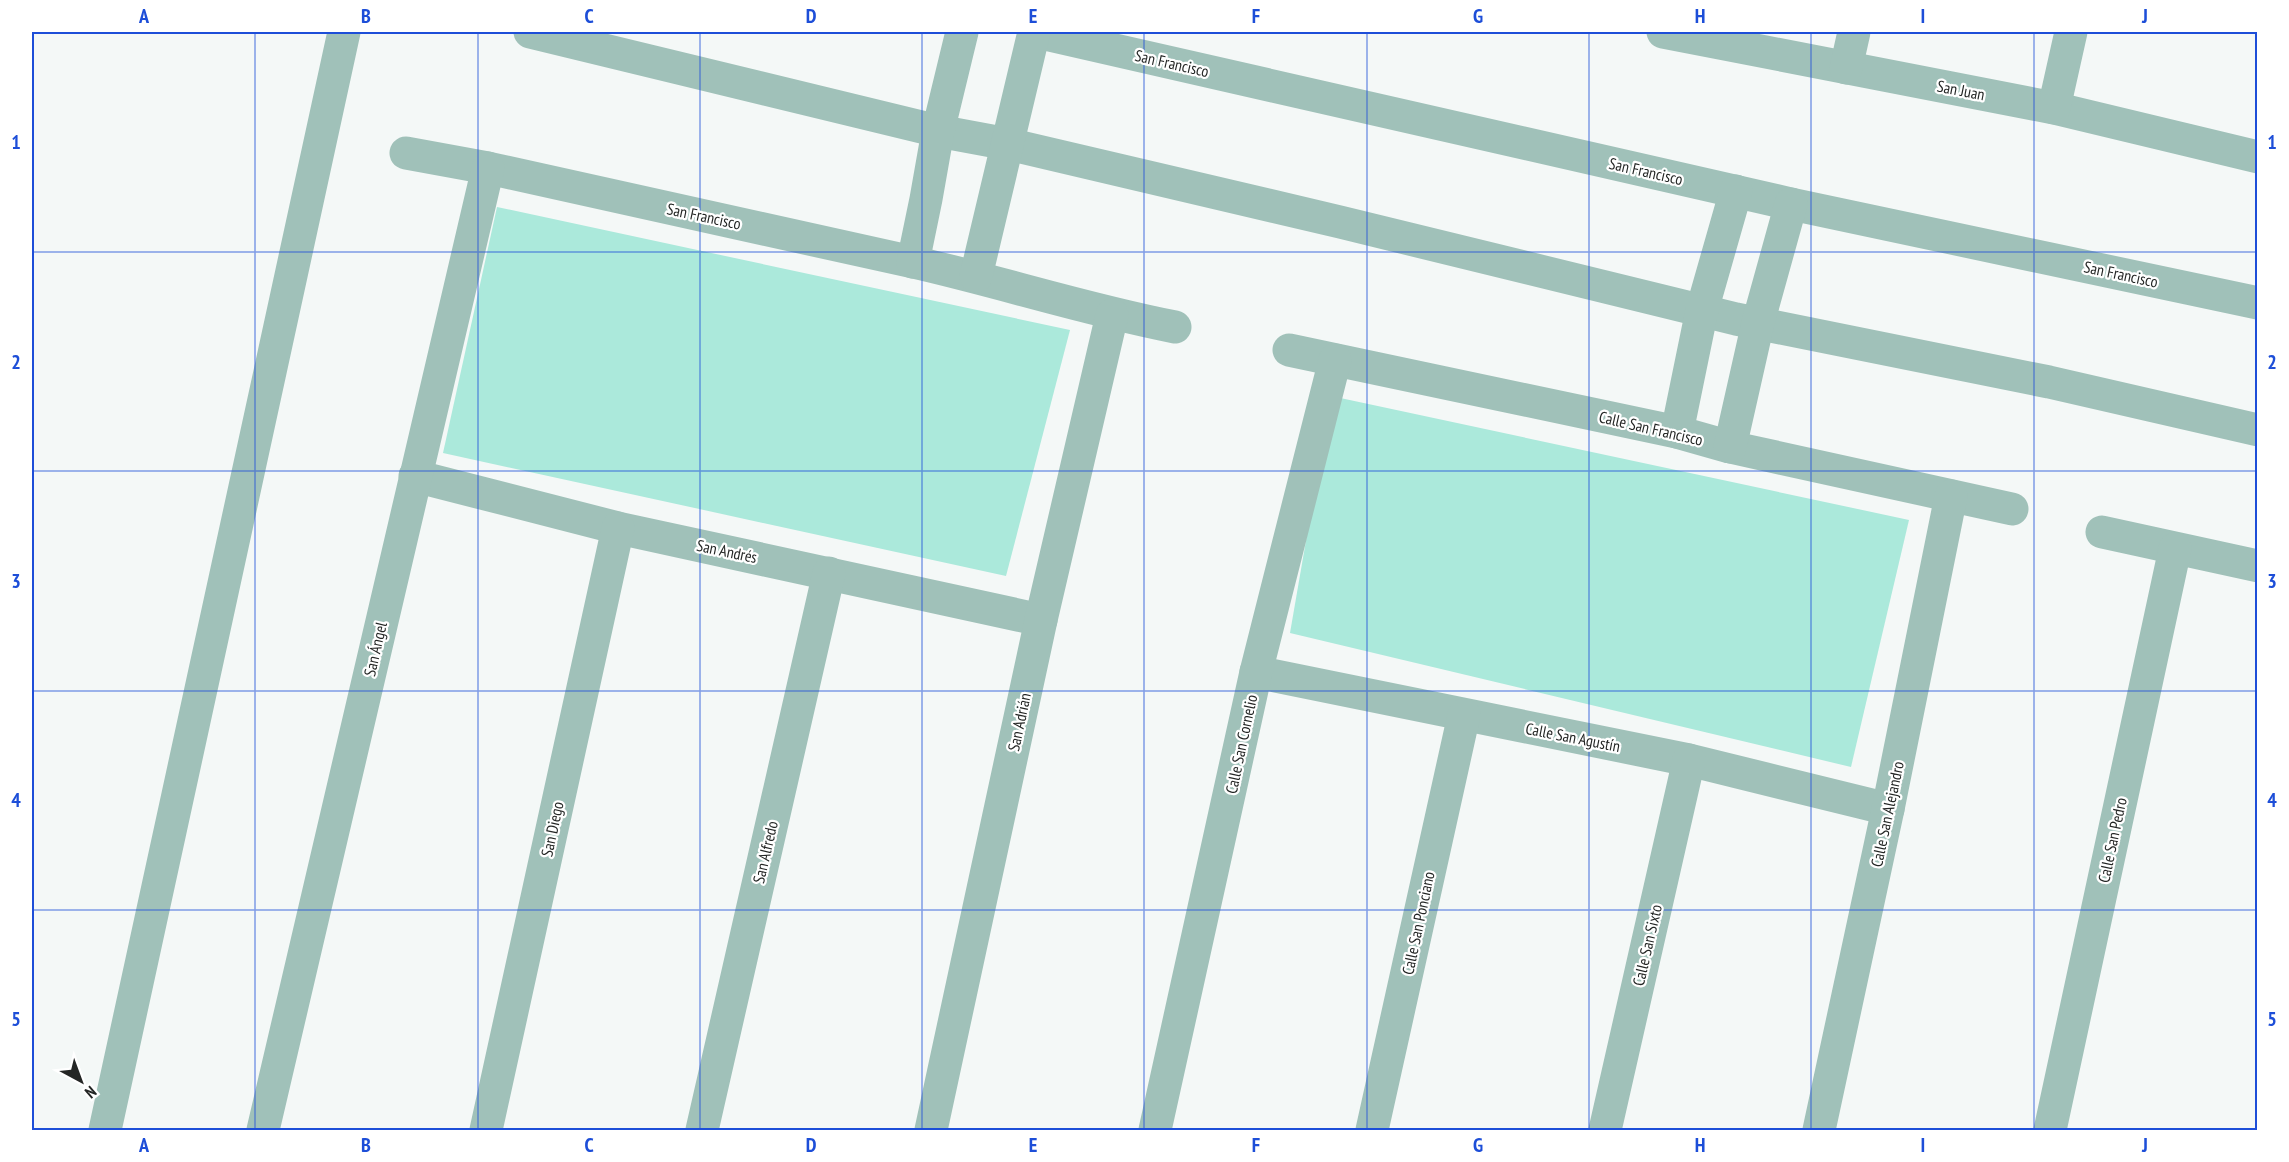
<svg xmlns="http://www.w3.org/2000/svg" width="2289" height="1162" font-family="'PT Sans Narrow',sans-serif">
	<rect width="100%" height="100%" fill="#f4f8f7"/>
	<g fill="#abe9db">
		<path d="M497 207 1070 330 1006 576 443 453Z"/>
		<path d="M1331 396 1909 520 1851 767 1290 633Z"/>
	</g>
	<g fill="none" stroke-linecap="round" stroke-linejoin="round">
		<g stroke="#a0c1b9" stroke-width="33">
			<path d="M530 32 938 131 1008 144 1340 222 1736 319 2049 382 2258 430"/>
			<path d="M1036 32 1791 204 2258 303"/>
			<path d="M1663 32 2054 108 2258 157"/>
			<path d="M1846 68 1854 32"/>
			<path d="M2054 108 2071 32"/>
			<path d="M406 153 488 168 913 262C1001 282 1087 310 1175 327"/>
			<path d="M913 262 926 199 938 131 962 32"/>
			<path d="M976 276 1034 32"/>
			<path d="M1289 350 1677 432 1730 447 2012 509"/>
			<path d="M1677 432 1702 310 1736 191"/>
			<path d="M1730 447 1758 323 1791 204"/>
			<path d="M415 476 618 528 1041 620"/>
			<path d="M2102 532 2258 566"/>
			<path d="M1256 672 1689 760 1888 809"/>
			<path d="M105 1130 344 32"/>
			<path d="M263 1130 488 168"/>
			<path d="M486 1130 618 528"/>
			<path d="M702 1130 829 573"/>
			<path d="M931 1130 1041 620 1112 315"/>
			<path d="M1155 1130 1256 672 1335 360"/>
			<path d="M1372 1130 1464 715"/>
			<path d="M1605 1130 1689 760"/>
			<path d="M1819 1130 1888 809 1951 496"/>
			<path d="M2050 1130 2175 549"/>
		</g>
	</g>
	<path fill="none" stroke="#1d4ed8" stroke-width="1.5" stroke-opacity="0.55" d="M255 32V1130M478 32V1130M700 32V1130M922 32V1130M1144 32V1130M1367 32V1130M1589 32V1130M1811 32V1130M2034 32V1130M32 252H2258M32 471H2258M32 691H2258M32 910H2258"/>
	<g text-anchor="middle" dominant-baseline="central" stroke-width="4.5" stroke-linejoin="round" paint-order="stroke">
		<g font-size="16" fill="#242625" stroke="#fff">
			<text transform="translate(1172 63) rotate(13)">San Francisco</text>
			<text transform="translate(1961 90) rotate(11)">San Juan</text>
			<text transform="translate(1646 171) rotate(13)">San Francisco</text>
			<text transform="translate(704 216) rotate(12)">San Francisco</text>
			<text transform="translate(2121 274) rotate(12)">San Francisco</text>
			<text transform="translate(1651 428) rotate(13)">Calle San Francisco</text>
			<text transform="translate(727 551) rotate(12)">San Andrés</text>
			<text transform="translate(375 649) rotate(-77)">San Ángel</text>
			<text transform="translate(1019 722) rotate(-78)">San Adrián</text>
			<text transform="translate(1573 737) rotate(11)">Calle San Agustín</text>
			<text transform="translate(1241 744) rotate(-78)">Calle San Cornelio</text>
			<text transform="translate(1887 814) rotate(-78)">Calle San Alejandro</text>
			<text transform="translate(552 829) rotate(-78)">San Diego</text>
			<text transform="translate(2112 840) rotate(-78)">Calle San Pedro</text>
			<text transform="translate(765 852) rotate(-77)">San Alfredo</text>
			<text transform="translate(1418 923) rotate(-78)">Calle San Ponciano</text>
			<text transform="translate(1647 945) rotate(-77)">Calle San Sixto</text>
		</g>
	</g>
	<rect width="2289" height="1162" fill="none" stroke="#ffffff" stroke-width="66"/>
	<g transform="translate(81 1081) rotate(139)" stroke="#ffffff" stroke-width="4.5" paint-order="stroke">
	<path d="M0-4.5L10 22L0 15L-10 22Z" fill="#242625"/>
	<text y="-9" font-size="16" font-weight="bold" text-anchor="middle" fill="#242625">N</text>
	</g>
	<rect x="33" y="33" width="2223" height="1096" fill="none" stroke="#1d4ed8" stroke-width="2"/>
	<g font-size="20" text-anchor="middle" font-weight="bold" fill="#1d4ed8">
		<text x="144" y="23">A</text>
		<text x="366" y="23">B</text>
		<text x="589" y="23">C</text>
		<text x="811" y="23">D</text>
		<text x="1033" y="23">E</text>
		<text x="1256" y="23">F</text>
		<text x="1478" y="23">G</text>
		<text x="1700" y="23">H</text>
		<text x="1923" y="23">I</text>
		<text x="2145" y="23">J</text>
		<text x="16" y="149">1</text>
		<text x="2272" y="149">1</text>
		<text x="16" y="369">2</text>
		<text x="2272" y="369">2</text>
		<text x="16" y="588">3</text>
		<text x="2272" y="588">3</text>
		<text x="16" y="807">4</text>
		<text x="2272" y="807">4</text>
		<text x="16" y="1026">5</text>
		<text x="2272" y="1026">5</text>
		<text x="144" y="1152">A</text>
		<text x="366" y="1152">B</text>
		<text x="589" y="1152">C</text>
		<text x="811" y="1152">D</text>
		<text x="1033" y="1152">E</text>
		<text x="1256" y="1152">F</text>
		<text x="1478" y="1152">G</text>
		<text x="1700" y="1152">H</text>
		<text x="1923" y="1152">I</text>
		<text x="2145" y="1152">J</text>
	</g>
</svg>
